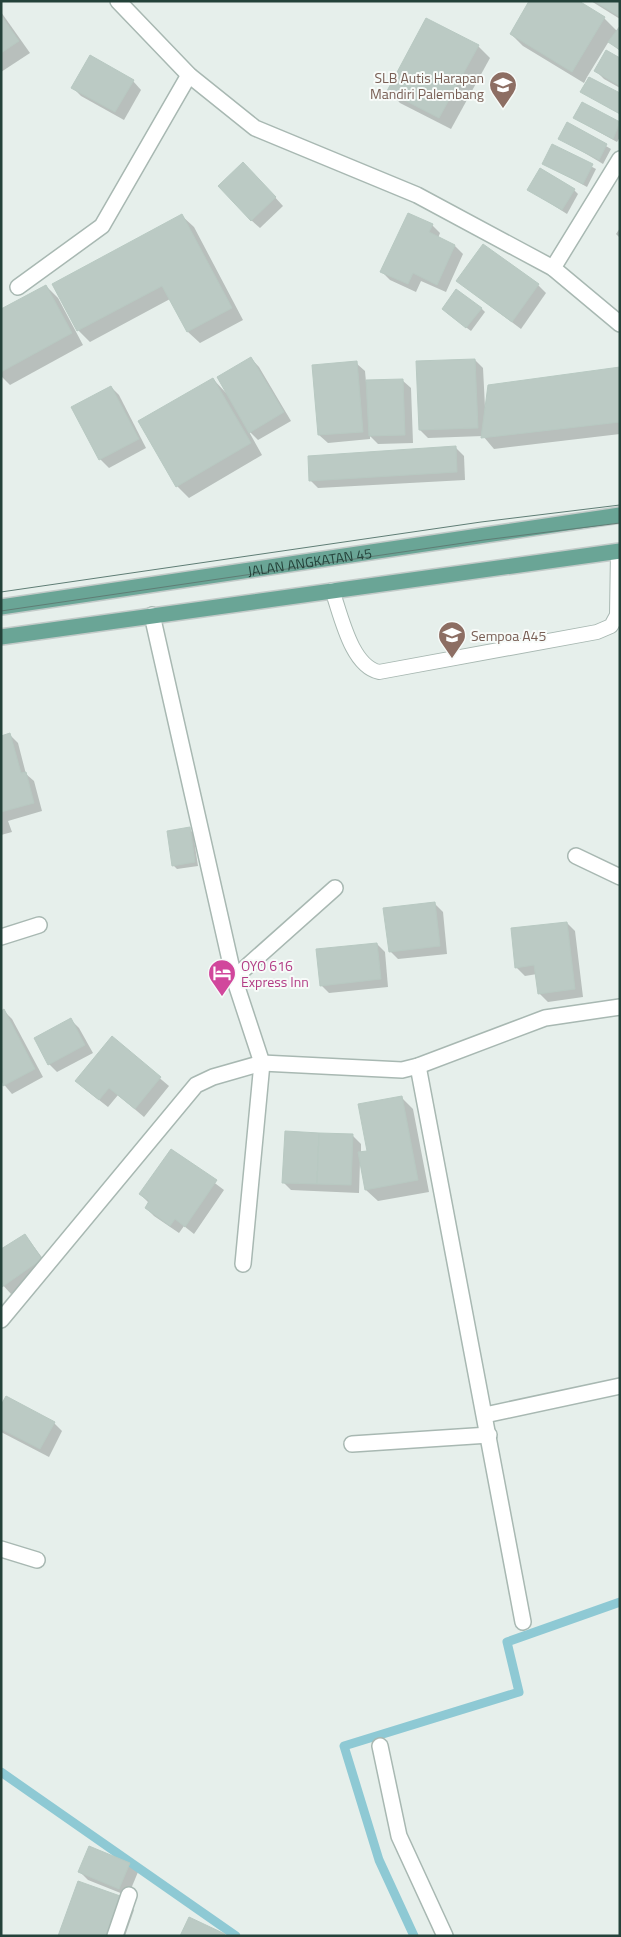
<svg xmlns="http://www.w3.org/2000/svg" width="621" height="1937" font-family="'Titillium Web',sans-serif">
	<rect width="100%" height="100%" fill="#e6efeb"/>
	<g fill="#0003">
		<path d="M591 1H620V19Z"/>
		<path d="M1 12 30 53 1 72Z"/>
		<path d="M604 18 617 31 620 28V51L609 41 587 77 620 95V114L582 92 589 79 587 77 584 83 523 46 511 34Z"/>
		<path d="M478 46 490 58 451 129 400 103 389 91Z"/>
		<path d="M620 60V88L604 79 596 71Z"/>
		<path d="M133 81 141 90 124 120 81 96 73 88Z"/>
		<path d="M582 103 620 123V137L617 142 574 118Z"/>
		<path d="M568 124 611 149 603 164 560 138Z"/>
		<path d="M553 146 596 169 587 187 544 163Z"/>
		<path d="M252 172 283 206 260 228 251 220Z"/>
		<path d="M528 189 574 190 578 194 567 214Z"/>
		<path d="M182 216 194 227 243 320 200 343 188 332 170 299 90 342 78 330Z"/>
		<path d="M432 225 440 233 438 238 455 246 463 254 446 292 421 281 416 292 390 280 382 272Z"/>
		<path d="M620 228V238L616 234Z"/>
		<path d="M457 281 538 285 546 293 521 329Z"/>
		<path d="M46 286 58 298 83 345 10 385 1 376V311Z"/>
		<path d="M481 308 485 312 471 331 447 313Z"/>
		<path d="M251 358 259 367 291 421 258 440 248 430 262 455 189 498 177 486 213 379 227 394Z"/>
		<path d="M475 360 483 368 485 407 620 369V434L494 449 483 436 428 438 420 430Z"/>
		<path d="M356 363 365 371 366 382 402 380 411 388 413 443 378 444 370 436V439L328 443 319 435Z"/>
		<path d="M111 387 119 395 146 448 109 468 100 459 73 407Z"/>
		<path d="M456 448 464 456 465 480 318 488 310 480Z"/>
		<path d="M10 735 18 743 26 774 34 781 42 811 8 821 12 832 1 835V737Z"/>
		<path d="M189 829 193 833 198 866 177 869 173 865Z"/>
		<path d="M434 903 443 912 447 954 398 959 390 951Z"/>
		<path d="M567 923 575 931 583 997 548 1002 539 993 537 974 525 976 516 967Z"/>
		<path d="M377 944 385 952 388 987 329 993 321 985Z"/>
		<path d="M4 1011 12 1019 43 1077 12 1094 1 1081V1012Z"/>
		<path d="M71 1020 79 1028 93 1053 57 1072 49 1064Z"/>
		<path d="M112 1038 169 1086 144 1117 118 1095 108 1107 85 1089Z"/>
		<path d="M401 1097 413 1109 429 1192 378 1201 366 1190 360 1162 359 1193 291 1190 283 1182 353 1136 361 1144V1153L368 1152Z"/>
		<path d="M171 1150 224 1190 194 1234 184 1226 179 1233 154 1216 146 1208 149 1203 140 1194Z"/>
		<path d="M25 1235 50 1268 11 1294 1 1283V1251Z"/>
		<path d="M1 1408 54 1423 62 1431 49 1457 1 1432Z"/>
		<path d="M130 1864 138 1872 128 1896 88 1880 80 1872Z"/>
		<path d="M123 1898 134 1910 125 1936H59Z"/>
	</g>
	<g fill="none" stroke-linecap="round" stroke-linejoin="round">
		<g stroke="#8ec9d4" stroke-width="9">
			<path d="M1 1772 236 1936"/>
			<path d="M414 1936 379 1860 344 1746 519 1692 507 1642 620 1602"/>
		</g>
	</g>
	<g fill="#bbcac4" stroke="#b8c9c2">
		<path d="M529 1H579L605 17 572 72 510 34Z"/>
		<path d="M594 1H620V17Z"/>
		<path d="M1 15 19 41 1 53Z"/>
		<path d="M426 18 479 45 439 118 387 91Z"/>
		<path d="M620 26V50L608 42Z"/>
		<path d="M606 50 620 58V86L594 71Z"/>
		<path d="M90 55 134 80 115 112 71 88Z"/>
		<path d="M589 77 620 93V114L580 92Z"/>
		<path d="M582 102 620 122 613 139 573 118Z"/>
		<path d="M567 122 607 144 599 160 558 139Z"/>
		<path d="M552 144 593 164 583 184 542 164Z"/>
		<path d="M243 162 276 197 251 221 218 186Z"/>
		<path d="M540 168 575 189 562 210 527 190Z"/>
		<path d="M408 213 433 224 429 232 455 245 437 285 413 273 408 284 380 272Z"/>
		<path d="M182 214 232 308 187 332 162 286 77 331 52 284Z"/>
		<path d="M483 244 539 284 512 322 456 281Z"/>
		<path d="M46 285 72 333 1 372V309Z"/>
		<path d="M456 289 482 308 466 328 442 309Z"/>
		<path d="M251 357 284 412 249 433 217 377Z"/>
		<path d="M475 359 478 428 419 430 416 361Z"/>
		<path d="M357 361 363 432 318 435 312 365Z"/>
		<path d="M620 367V422L481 438 488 385Z"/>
		<path d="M213 378 251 443 176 487 138 421Z"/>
		<path d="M403 379 405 435 369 436 366 380Z"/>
		<path d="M111 386 139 439 99 460 71 407Z"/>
		<path d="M456 446 457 472 309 481 308 456Z"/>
		<path d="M10 733 21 773 26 772 34 803 1 812V736Z"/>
		<path d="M190 827 195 862 172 866 167 831Z"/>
		<path d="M435 902 440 946 389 952 383 908Z"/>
		<path d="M567 922 575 989 538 994 534 965 515 968 511 928Z"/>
		<path d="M377 943 381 979 320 986 316 949Z"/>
		<path d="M4 1009 35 1069 3 1086 1 1011Z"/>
		<path d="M71 1018 85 1045 48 1065 34 1038Z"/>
		<path d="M112 1036 161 1077 135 1109 109 1088 99 1100 75 1081Z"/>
		<path d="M402 1096 418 1180 365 1190 358 1152 367 1151 358 1104Z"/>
		<path d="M285 1131 319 1133 317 1184 282 1183Z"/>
		<path d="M319 1133 353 1134 351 1185 317 1184Z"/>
		<path d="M171 1149 217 1180 185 1227 175 1219 170 1226 145 1208 149 1201 139 1194Z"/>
		<path d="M25 1234 42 1259 2 1287 1 1249Z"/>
		<path d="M6 1396 55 1422 40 1449 1 1429V1405Z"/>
		<path d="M89 1846 130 1863 119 1889 78 1872Z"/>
		<path d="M78 1881 123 1897 110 1936H58Z"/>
		<path d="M189 1917 225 1934 224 1936H180Z"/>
	</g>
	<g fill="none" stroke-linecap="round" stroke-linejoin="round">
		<g stroke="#a8b8b2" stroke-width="16">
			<path id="service" d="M332 590C341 615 351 666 379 672L597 632 611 626 617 615 618 552"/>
		</g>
		<g stroke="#a8b8b2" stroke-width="18">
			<g id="minor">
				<path d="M118 1 189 75 255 128 417 195 553 268 620 324"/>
				<path d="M553 268 620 159"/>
				<path d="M18 287 102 226 189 75"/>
				<path d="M152 615 234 978 262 1063 243 1264"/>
				<path d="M576 856 620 877"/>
				<path d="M1 937 39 925"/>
				<path d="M234 978 335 888"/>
				<path d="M418 1066 523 1622"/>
				<path d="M1 1320 196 1085 213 1077 262 1063 402 1070 418 1066 545 1018 620 1007"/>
				<path d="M485 1415 620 1386"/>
				<path d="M352 1444 489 1435"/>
				<path d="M1 1549 37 1560"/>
				<path d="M380 1746 399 1836 445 1936"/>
				<path d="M115 1936 129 1895"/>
			</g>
		</g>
		<g stroke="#c2cac8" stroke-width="18">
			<g id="primary">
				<path id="s1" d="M1 607 620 515"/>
				<path d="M1 637 620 551"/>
			</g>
		</g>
		<use href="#service" stroke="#fff" stroke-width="14"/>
		<use href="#minor" stroke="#fff" stroke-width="15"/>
		<use href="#primary" stroke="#6aa596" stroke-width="15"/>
		<g stroke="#5f7d75" stroke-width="1">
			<path d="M1 592 481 522 620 505"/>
			<path d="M1 611 484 540 620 523"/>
		</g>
	</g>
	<defs>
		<g id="school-pin" transform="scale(1.4375)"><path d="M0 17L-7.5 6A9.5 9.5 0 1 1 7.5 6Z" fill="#8d6e63" stroke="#f7fbf9"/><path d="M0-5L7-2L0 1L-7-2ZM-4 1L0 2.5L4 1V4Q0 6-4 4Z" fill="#fff"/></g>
		<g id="hotel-pin" transform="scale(1.4375)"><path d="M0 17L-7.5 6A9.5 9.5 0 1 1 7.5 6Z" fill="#d1479c" stroke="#f7fbf9"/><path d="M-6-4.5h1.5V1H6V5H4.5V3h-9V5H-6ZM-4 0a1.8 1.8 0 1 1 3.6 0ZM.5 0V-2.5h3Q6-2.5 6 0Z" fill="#fff"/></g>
	</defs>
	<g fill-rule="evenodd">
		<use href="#school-pin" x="503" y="85"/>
		<use href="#school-pin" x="452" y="635"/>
		<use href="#hotel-pin" x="222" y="973"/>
	</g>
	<g text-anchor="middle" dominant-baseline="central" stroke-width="4" stroke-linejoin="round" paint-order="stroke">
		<g font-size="14" fill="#785e54" stroke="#f7fbf9" text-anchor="end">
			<text x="484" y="77">SLB Autis Harapan<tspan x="484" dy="16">Mandiri Palembang</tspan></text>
			<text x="471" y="635" text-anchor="start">Sempoa A45</text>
		</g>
		<g font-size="14" fill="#24423a" stroke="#f7fbf9">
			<text stroke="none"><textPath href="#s1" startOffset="312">JALAN ANGKATAN 45</textPath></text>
		</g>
		<g font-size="14" fill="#b23c85" stroke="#f7fbf9" text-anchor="start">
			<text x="241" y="965">OYO 616<tspan x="241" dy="16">Express Inn</tspan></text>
		</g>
	</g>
	<rect width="621" height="1937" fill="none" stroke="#24423a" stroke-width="5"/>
</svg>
